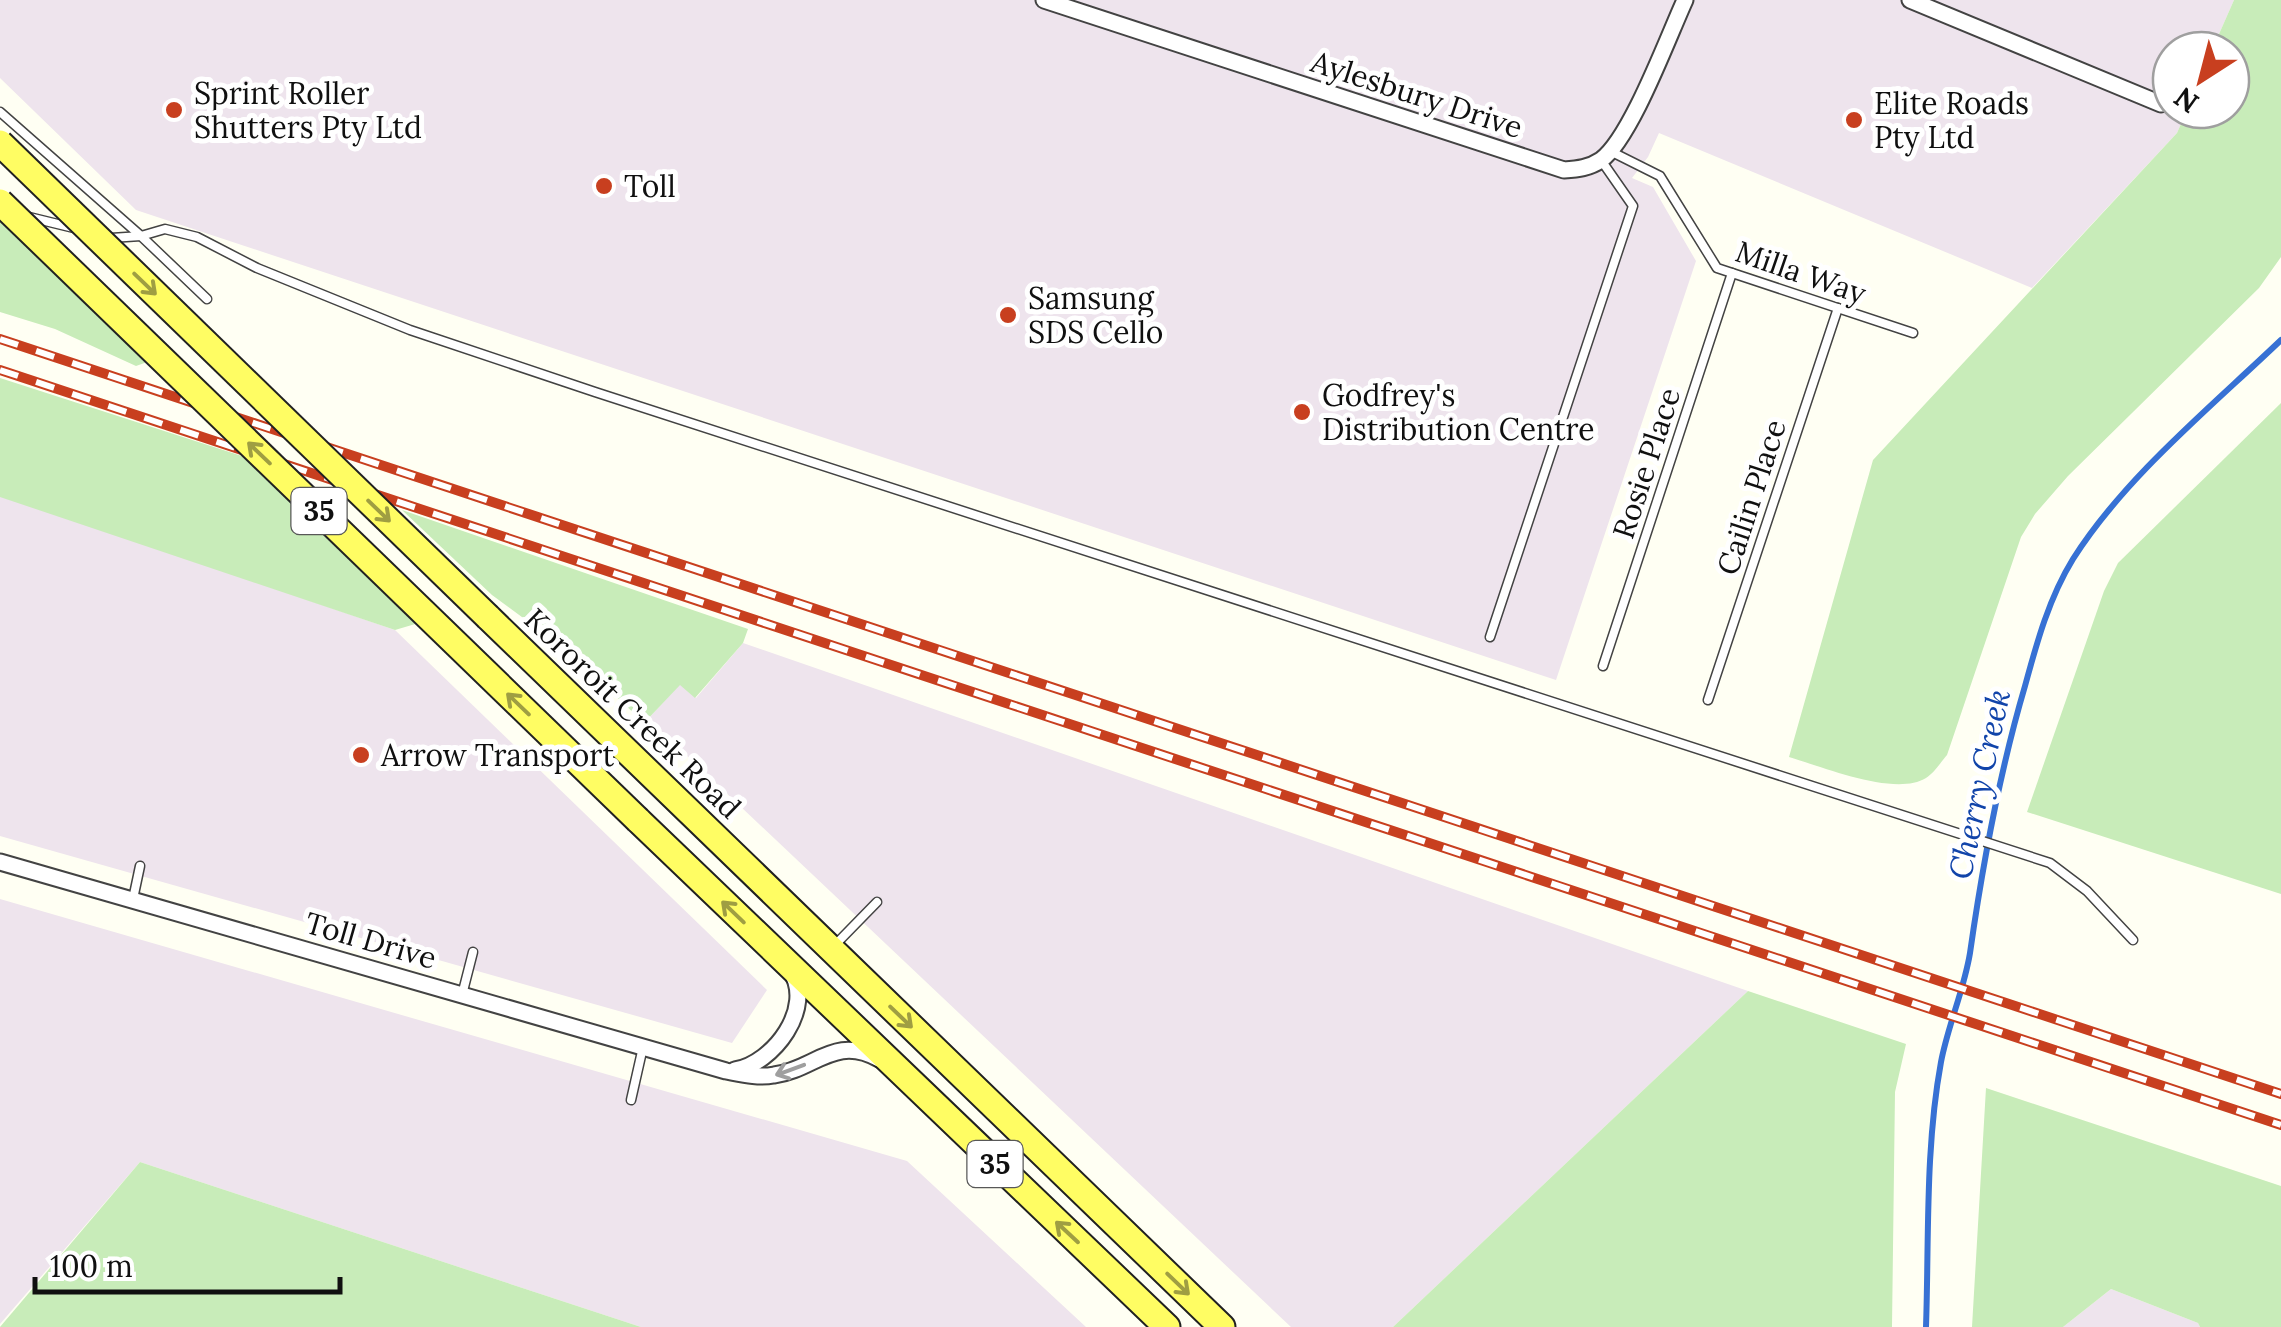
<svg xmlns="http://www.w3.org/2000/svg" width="2281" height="1327" font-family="Lora,serif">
	<rect width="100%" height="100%" fill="#fffff3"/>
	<g fill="#eee4ed">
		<path d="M0 0H2234L2212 50H2171V110H2187L2177 133 2032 288 1659 133 1648 157 1632 178 1653 187 1696 261 1556 680 136 210 0 78Z"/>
		<path d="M0 494 395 630 767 990 732 1043 0 836Z"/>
		<path d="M743 643 1748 991 1393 1327H1291L648 719 680 684 696 698Z"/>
		<path d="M0 899 907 1161 1086 1327H641L140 1162 0 1324Z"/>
		<path d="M2111 1289 2198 1323 2200 1327H2063Z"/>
	</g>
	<g fill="#c8ecb9">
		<path d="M2234 0H2281V257L2259 288 2068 476 2035 514 2021 537 1947 755C1941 762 1934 773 1926 778 1895 797 1823 767 1789 757L1873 460 2177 133 2187 110H2231V50H2212Z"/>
		<path d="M0 217 150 361 136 366 55 329 0 312Z"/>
		<path d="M0 378 248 458 422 622 395 630 0 497Z"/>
		<path d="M2281 403V894L2027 812 2104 591 2118 563Z"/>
		<path d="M402 510 748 629 743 643 695 698 680 685 644 723 572 654 492 595Z"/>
		<path d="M1748 991 1906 1044 1895 1092 1892 1327H1393Z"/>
		<path d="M1986 1088 2281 1186V1327H2200L2198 1323 2111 1289 2063 1327H1972Z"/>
		<path d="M140 1162 641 1327H0Z"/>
	</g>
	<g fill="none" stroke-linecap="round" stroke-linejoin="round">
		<path stroke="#3771d4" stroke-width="6" d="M1926 1327C1929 1240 1925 1149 1941 1062 1948 1025 1964 990 1970 953 1983 862 1999 774 2025 686 2037 642 2049 598 2073 559 2125 477 2211 407 2281 340"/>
		<g stroke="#434343" stroke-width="11">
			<g id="service">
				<path d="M0 112 141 236 207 299"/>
				<path d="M1610 151 1660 176 1717 268 1913 333"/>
				<path d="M29 217 78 229"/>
				<path d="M111 238 141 236 165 229 197 237 257 268 410 330 595 392 2050 863 2087 891 2133 940"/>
				<path d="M1490 637 1633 206 1601 160"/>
				<path d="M1603 666 1732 273"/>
				<path d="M1708 700 1838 308"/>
				<path d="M133 899 140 866"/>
				<path d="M834 946 877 902"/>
				<path d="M462 995 473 952"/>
				<path d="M631 1100 643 1047"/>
			</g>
		</g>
		<g stroke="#434343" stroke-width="19">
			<g id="minor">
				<path d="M1044 0 1564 170C1578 169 1589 168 1601 160 1631 138 1668 37 1685 0"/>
				<path d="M1910 0 2161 104"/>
				<path d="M0 862 726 1071C742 1074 758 1078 774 1075 814 1070 835 1034 879 1059"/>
				<path d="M735 1070C773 1064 816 1007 790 970"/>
			</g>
		</g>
		<g stroke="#212121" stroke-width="29">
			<g id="primary">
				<path d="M488 617 1222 1327"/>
				<path d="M638 820 1167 1327"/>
			</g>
		</g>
		<use href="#service" stroke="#fff" stroke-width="8"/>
		<use href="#minor" stroke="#fff" stroke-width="15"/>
		<use href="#primary" stroke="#fffd63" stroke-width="25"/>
		<g stroke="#c83f1f" stroke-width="10">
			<g id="rail">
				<path d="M0 339 2281 1094"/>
				<path d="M0 370 2281 1125"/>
			</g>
		</g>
		<use href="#rail" stroke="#fff" stroke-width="6" stroke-dasharray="19" stroke-linecap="butt"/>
		<g stroke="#212121" stroke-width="29" stroke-linecap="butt">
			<g id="primary-bridge">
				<path d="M0 143 488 617"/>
				<path d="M0 202 638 820"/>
			</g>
		</g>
		<use href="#primary-bridge" stroke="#fffd63" stroke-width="25"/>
	</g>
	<defs><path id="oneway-shaft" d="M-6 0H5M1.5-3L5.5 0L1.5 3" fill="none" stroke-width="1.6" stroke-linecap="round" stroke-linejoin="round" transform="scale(2.5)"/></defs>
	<g stroke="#9f9e42">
		<use href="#oneway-shaft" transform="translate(145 284) rotate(44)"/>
		<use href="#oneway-shaft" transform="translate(259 453) rotate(-136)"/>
		<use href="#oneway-shaft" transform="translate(379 511) rotate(44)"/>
		<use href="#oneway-shaft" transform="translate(518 704) rotate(-136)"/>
		<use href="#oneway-shaft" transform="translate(733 912) rotate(-136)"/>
		<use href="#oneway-shaft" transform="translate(901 1017) rotate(44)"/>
		<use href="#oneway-shaft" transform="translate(1067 1232) rotate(-137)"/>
		<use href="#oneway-shaft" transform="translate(1178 1284) rotate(44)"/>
	</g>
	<use stroke="#9f9f9f" href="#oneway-shaft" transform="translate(790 1070) rotate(160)"/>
	<g fill="#c83f1f" stroke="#fff" stroke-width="4">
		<circle cx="174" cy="110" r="10"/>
		<circle cx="1854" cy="120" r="10"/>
		<circle cx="604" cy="186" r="10"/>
		<circle cx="1008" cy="315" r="10"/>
		<circle cx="1302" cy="412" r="10"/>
		<circle cx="361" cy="755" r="10"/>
	</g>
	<g text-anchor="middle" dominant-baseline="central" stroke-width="10" stroke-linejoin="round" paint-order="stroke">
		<g fill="#fff" stroke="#585858" stroke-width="2.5">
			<rect x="291.5" y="488" width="55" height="46" rx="8"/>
			<rect x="967.5" y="1141" width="55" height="46" rx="8"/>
		</g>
		<g font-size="28" font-weight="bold" fill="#101010">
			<text x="319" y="511">35</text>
			<text x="995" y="1164">35</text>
		</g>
		<g font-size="30" fill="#101010" stroke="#fff" text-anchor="start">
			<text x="194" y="93">Sprint Roller<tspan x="194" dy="34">Shutters Pty Ltd</tspan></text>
			<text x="1874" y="103">Elite Roads<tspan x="1874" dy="34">Pty Ltd</tspan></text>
			<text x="624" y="186">Toll</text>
			<text x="1028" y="298">Samsung<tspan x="1028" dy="34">SDS Cello</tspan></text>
			<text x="1322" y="395">Godfrey's<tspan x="1322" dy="34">Distribution Centre</tspan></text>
			<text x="381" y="755">Arrow Transport</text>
		</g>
		<g font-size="30" fill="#101010" stroke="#fff">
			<text transform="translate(1417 94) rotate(18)">Aylesbury Drive</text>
			<text transform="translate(1801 272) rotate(19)">Milla Way</text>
			<text transform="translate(1646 463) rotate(-72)">Rosie Place</text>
			<text transform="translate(1751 497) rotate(-72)">Cailin Place</text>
			<text transform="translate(633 713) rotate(44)">Kororoit Creek Road</text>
			<text transform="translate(371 940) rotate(16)">Toll Drive</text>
		</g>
		<g font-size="32" font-style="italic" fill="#14a" stroke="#fff">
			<text transform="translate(1979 784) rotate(-78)">Cherry Creek</text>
		</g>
	</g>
	<g transform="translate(2201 80) rotate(216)"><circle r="48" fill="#ffffff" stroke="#9f9f9f" stroke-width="2.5"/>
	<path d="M0-8L18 38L0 25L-18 38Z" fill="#c83f1f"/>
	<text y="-15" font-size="28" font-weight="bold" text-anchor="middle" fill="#101010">N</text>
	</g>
	<path d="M35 1277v15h305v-15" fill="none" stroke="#101010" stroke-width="5"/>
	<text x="50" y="1277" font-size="30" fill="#101010" stroke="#ffffff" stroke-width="8" paint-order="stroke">100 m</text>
</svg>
